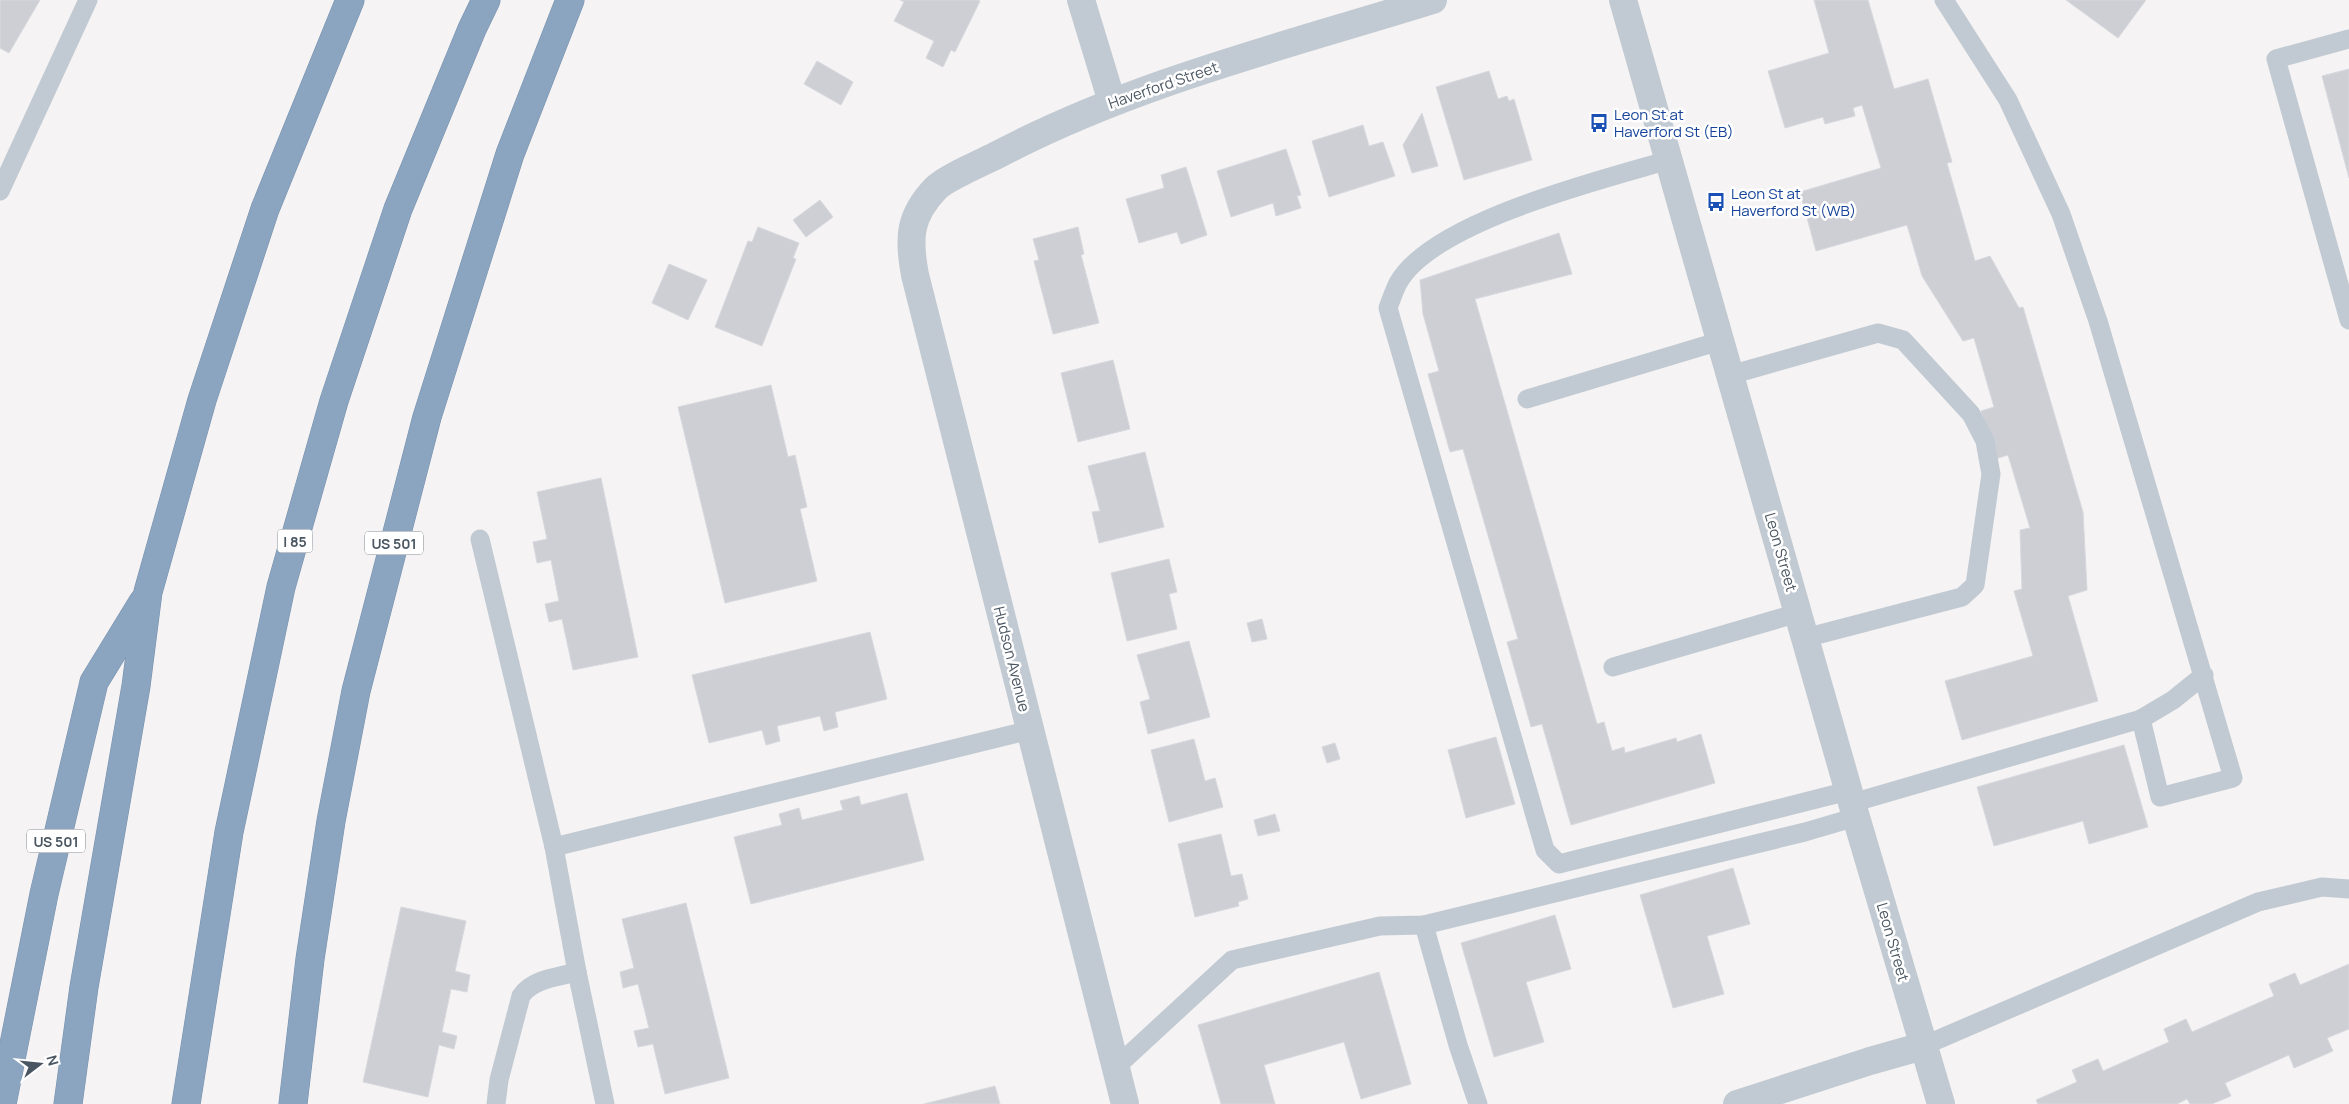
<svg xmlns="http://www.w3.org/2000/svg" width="2349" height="1104" font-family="Manrope,sans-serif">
	<rect width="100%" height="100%" fill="#f5f3f3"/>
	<g fill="#cdcfd5" stroke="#d7d9de">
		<path d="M0 0H40L9 53 0 48Z"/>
		<path d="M900 0H978L980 1 955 52 951 50 943 67 926 58 934 41 894 21 904 2Z"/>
		<path d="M1814 0H1868L1894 89 1928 79 1952 162 1947 163 1975 261 1990 256 2019 308 2023 307 2083 512 2087 590 2068 596 2098 701 1962 740 1945 681 2033 656 2014 591 2022 589 2020 530 2030 528 2008 455 1995 459 1981 411 1994 407 1974 338 1963 341 1922 276 1907 225 1816 251 1800 192 1881 168 1862 105 1853 108 1855 116 1825 124 1823 117 1785 128 1768 71 1829 53Z"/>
		<path d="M2066 0H2146L2118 38Z"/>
		<path d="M817 61 853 82 841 105 804 84Z"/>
		<path d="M2349 69V178L2322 76Z"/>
		<path d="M1489 71 1498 99 1507 96 1509 101 1514 99 1532 160 1464 180 1436 87Z"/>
		<path d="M1422 113 1438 166 1412 173 1403 145Z"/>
		<path d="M1363 125 1369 146 1383 142 1395 176 1329 197 1312 141Z"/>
		<path d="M1286 149 1301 195 1297 196 1301 208 1276 216 1273 203 1231 217 1217 171Z"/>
		<path d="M1186 167 1207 235 1181 244 1177 232 1139 243 1126 199 1164 188 1161 175Z"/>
		<path d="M820 200 833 217 806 237 793 220Z"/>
		<path d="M758 227 799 243 793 258 796 259 762 346 715 327 748 241 752 242Z"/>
		<path d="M1078 227 1084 254 1081 255 1099 323 1053 334 1034 261 1039 260 1033 239Z"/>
		<path d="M1559 233 1572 274 1475 299 1597 724 1604 722 1612 751 1624 747 1625 753 1676 738 1677 742 1701 734 1715 783 1571 825 1542 724 1531 727 1507 642 1518 639 1463 449 1450 452 1428 374 1439 371 1423 314 1420 280Z"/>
		<path d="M669 264 707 280 688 320 652 303Z"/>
		<path d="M1113 360 1130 429 1078 442 1061 373Z"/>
		<path d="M771 385 788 457 795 455 807 507 800 509 817 581 725 603 678 407Z"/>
		<path d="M1145 452 1164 527 1099 543 1092 512 1100 511 1088 466Z"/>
		<path d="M601 478 638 657 573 670 562 619 549 622 545 604 559 601 551 560 537 563 533 542 547 539 537 492Z"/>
		<path d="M1169 559 1177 592 1169 594 1177 629 1127 641 1111 573Z"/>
		<path d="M1262 619 1267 639 1252 642 1247 623Z"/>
		<path d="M870 632 887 699 835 712 838 727 824 731 820 716 777 726 780 741 766 745 762 730 709 743 692 675Z"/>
		<path d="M1189 641 1210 717 1148 734 1140 702 1150 699 1137 655Z"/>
		<path d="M1496 737 1515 804 1466 818 1448 750Z"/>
		<path d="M1194 739 1205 781 1215 778 1223 807 1169 822 1151 750Z"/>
		<path d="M1335 743 1340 759 1327 763 1322 747Z"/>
		<path d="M2124 745 2148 827 2089 844 2083 821 1994 846 1977 787Z"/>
		<path d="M907 793 924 860 751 904 734 837 782 825 779 814 799 808 802 820 843 810 840 801 859 796 861 805Z"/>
		<path d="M1275 814 1280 831 1258 836 1254 820Z"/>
		<path d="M1221 834 1231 876 1242 874 1248 899 1238 902 1239 906 1195 917 1178 844Z"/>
		<path d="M1733 868 1750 924 1707 936 1724 994 1673 1008 1640 895Z"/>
		<path d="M686 903 729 1078 665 1094 653 1044 638 1047 634 1031 649 1028 638 984 623 988 620 972 634 968 622 919Z"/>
		<path d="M401 907 466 921 455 971 470 975 467 992 451 989 442 1032 457 1036 454 1049 439 1045 428 1097 363 1082Z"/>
		<path d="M1555 915 1571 969 1526 982 1544 1042 1494 1057 1461 943Z"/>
		<path d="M2349 964V1029L2327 1038 2333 1051 2294 1068 2289 1055 2225 1083 2231 1096 2212 1104H2190L2187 1099 2177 1104H2038L2036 1100 2077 1082 2072 1070 2098 1059 2103 1071 2169 1042 2164 1029 2186 1019 2192 1032 2274 996 2269 984 2295 973 2300 985Z"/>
		<path d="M1379 972 1411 1084 1361 1099 1344 1042 1264 1065 1275 1104H1221L1198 1025Z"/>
		<path d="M995 1086 1000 1104H924Z"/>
	</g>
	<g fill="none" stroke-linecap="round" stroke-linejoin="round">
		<g stroke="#7690ad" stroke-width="29">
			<g id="motorway">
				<path d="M2 1104 44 894 94 682 143 602"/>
				<path d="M68 1104 84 987 136 686 148 592 202 400 265 209 350 0"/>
				<path d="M186 1104 229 832 281 587 334 401 398 209 472 29 486 0"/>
				<path d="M293 1104 310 959 331 821 356 691 427 417 510 154 570 0"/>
			</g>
		</g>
		<g stroke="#c1cad2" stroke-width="19">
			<path d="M1944 0 2008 100 2061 214 2098 321 2233 778 2160 797 2141 719 2173 700 2204 675"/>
			<path d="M2349 39 2276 59 2349 320"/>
			<path d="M1669 160C1601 180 1433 221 1398 283 1394 291 1391 300 1388 308L1545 850 1559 864 1848 791"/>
			<path d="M0 191 88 0"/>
			<path d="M1730 375 1878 333 1903 340 1971 414 1985 441 1991 474 1975 585 1962 597 1805 638"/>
			<path d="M1527 399 1720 341"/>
			<path d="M480 539 554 847"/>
			<path d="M1613 667 1798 613"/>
			<path d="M1852 803 2141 719"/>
			<path d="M1424 925 1458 1045 1478 1104"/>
			<path d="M1923 1046 2258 902 2322 887 2349 889"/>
			<path d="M1116 1067 1232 960 1380 926 1424 925 1805 832 1856 817"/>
			<path d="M496 1104 499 1080 521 996C532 979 558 977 577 972"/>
			<path d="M605 1104 577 972 554 847 1030 730"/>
		</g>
		<g stroke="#c1cad2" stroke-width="28">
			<path d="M1081 0 1112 102"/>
			<path d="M1125 1104 915 275C908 238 909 216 936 188 946 178 981 163 995 156 1133 83 1285 46 1433 0"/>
			<path d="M1737 1104 1870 1061 1923 1046"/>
		</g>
		<path stroke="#c1cad2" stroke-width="28" d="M1623 0 1856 817 1941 1104"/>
		<use href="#motorway" stroke="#8ba5c1" stroke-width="28"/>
	</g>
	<defs>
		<g id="bus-bare" transform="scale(1.5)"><path d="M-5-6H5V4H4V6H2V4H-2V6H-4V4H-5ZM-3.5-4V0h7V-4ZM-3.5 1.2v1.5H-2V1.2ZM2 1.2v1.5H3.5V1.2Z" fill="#1a4fb4" stroke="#fff" stroke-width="2.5" paint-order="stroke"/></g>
	</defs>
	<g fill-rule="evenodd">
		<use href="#bus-bare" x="1599" y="123"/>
		<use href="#bus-bare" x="1716" y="202"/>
	</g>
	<g text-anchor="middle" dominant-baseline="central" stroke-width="5" stroke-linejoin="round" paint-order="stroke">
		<g fill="#fff" stroke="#808990" stroke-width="1">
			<rect x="277.5" y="529.5" width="35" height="23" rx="4"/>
			<rect x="365" y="531.5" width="58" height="23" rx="4"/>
			<rect x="27" y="829.5" width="58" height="23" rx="4"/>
		</g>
		<g font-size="14" font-weight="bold" fill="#4a5661">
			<text x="295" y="541">I 85</text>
			<text x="394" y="543">US 501</text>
			<text x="56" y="841">US 501</text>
		</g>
		<g font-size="15" fill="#4a5661" stroke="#fff">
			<text transform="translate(1163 85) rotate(-19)">Haverford Street</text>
			<text transform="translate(1781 552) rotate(74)">Leon Street</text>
			<text transform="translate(1012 659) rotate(76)">Hudson Avenue</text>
			<text transform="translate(1893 942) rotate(74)">Leon Street</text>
		</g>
		<g font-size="15" fill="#164399" stroke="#fff" text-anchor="start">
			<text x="1614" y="114">Leon St at<tspan x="1614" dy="17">Haverford St (EB)</tspan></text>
			<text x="1731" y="193">Leon St at<tspan x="1731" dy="17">Haverford St (WB)</tspan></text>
		</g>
	</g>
	<g transform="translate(40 1064) rotate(74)" stroke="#ffffff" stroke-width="4" paint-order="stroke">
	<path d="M0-4L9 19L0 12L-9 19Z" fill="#4a5661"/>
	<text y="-8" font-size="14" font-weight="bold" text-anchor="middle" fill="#4a5661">N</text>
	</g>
</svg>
